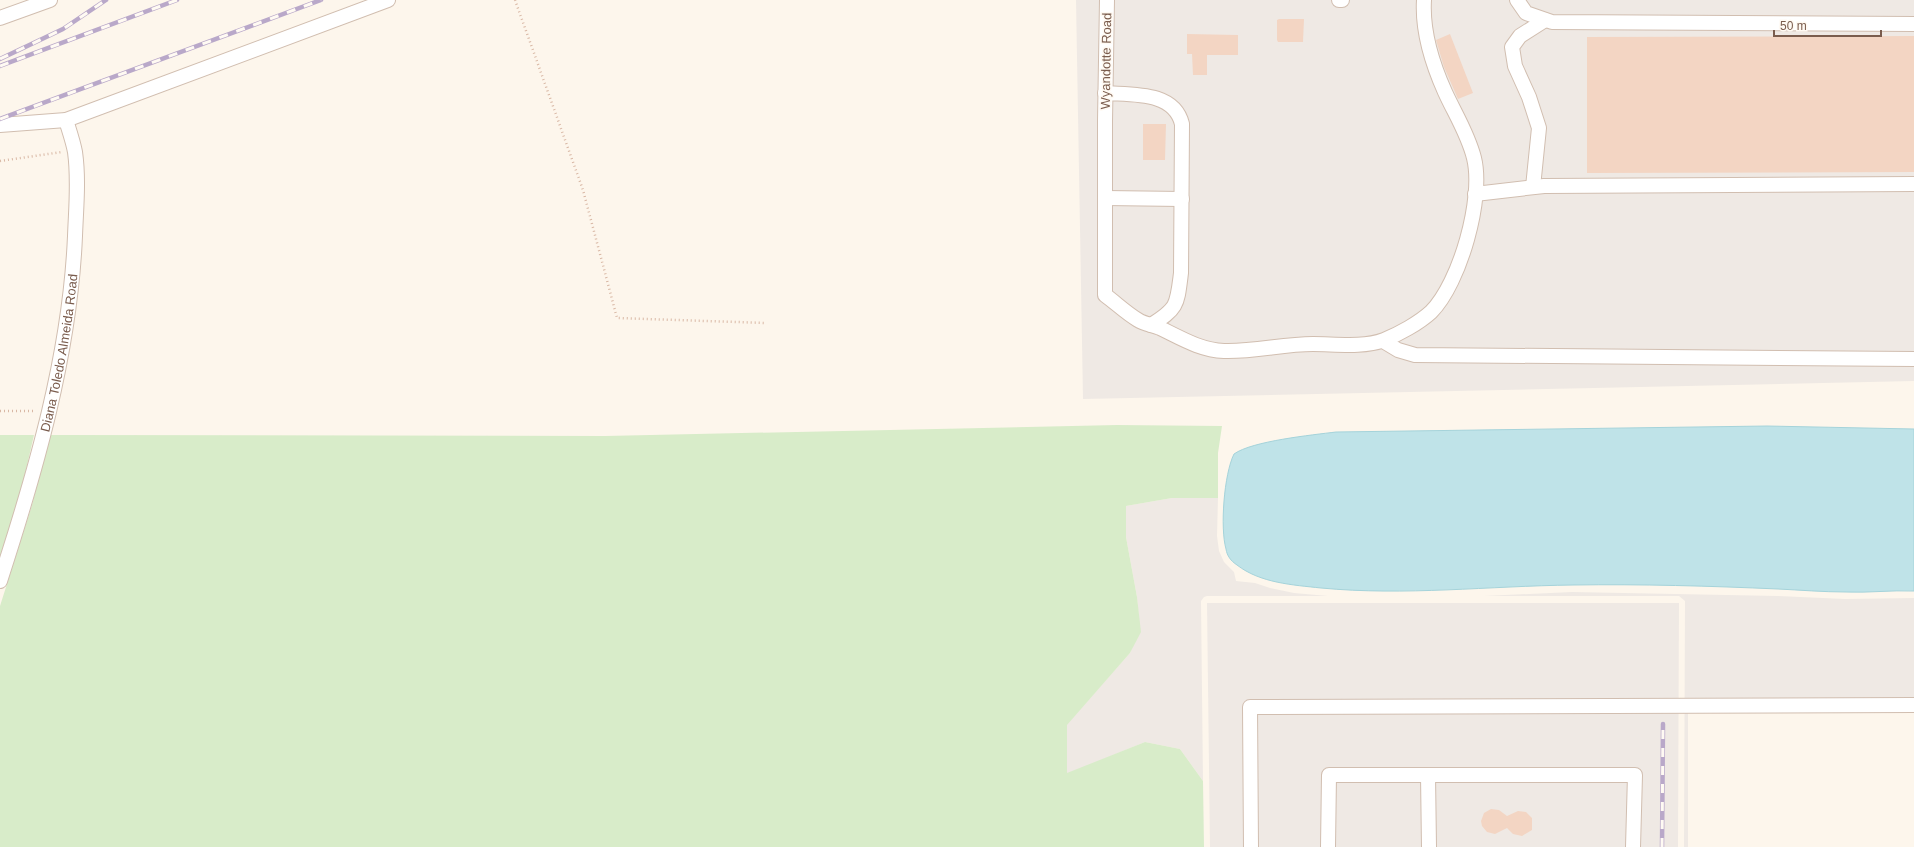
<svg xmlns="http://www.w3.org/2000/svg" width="1914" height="847" font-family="Helvetica,sans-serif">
	<rect width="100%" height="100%" fill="#fdf6ec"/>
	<g fill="#efe9e4">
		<path d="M1076 0H1914V381L1083 399Z"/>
		<path d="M1172 498H1218L1217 536 1219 551 1224 562 1234 572 1236 581 1255 583 1270 588 1294 593 1328 596H1207L1204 597 1201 601 1203 781 1180 749 1145 742 1067 774V724L1130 653 1140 632 1137 597 1126 537V506Z"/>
		<path d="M1572 592 1778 596 1845 599 1914 598V701H1688V847H1684L1685 601 1679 596H1484Z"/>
		<path d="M1207 603H1679L1678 847H1210Z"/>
	</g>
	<g fill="#d8ecc9">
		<path d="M1117 425 1222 426 1218 453V498H1172L1126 506V537L1137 597 1141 632 1130 653 1067 725V773L1145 742 1180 749 1203 781 1204 847H0V606L32 505 50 435 605 436Z"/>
		<path d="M0 435H34L19 500 0 557Z"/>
	</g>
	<path fill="#bfe3e8" stroke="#a5d3da" d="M1767 426 1914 429V591C1891 590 1869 593 1846 592 1823 592 1800 590 1778 589 1710 586 1641 584 1573 585 1489 586 1405 596 1321 588 1293 585 1260 583 1237 565 1231 561 1227 556 1226 549 1220 528 1224 474 1234 454 1252 441 1312 435 1336 432Z"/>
	<g fill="#f3d5c3">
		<path d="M1279 19H1304L1303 42H1278L1277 40V20Z"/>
		<path d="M1187 34 1238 35V55H1207V75H1193L1192 54H1187Z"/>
		<path d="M1450 34 1473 93 1458 99 1444 67 1436 40Z"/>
		<path d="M1914 36V172L1587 173V37Z"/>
		<path d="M1143 124H1166L1165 160H1143Z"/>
		<path d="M1491 809 1499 810 1507 816 1518 811 1526 812 1532 818V830L1522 836 1513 834 1507 828 1495 834 1487 832 1482 826 1481 821 1484 813Z"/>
	</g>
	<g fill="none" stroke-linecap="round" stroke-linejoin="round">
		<g stroke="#d1beb0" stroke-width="16">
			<g id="minor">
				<path d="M1107 0 1105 121V295C1116 303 1126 313 1138 320 1144 324 1153 325 1160 328 1181 338 1200 350 1224 351 1254 352 1283 344 1313 344 1335 344 1363 348 1384 340 1399 334 1419 323 1431 312 1460 283 1484 198 1474 158 1468 134 1455 114 1445 92 1432 63 1422 32 1424 0"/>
				<path d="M1339 0H1342"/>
				<path d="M1517 0 1526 13 1552 22 1914 24"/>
				<path d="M0 18 50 0"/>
				<path d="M1105 93C1132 95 1174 91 1182 124L1181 273C1177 305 1178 308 1151 325"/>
				<path d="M0 125 66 120 388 0"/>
				<path d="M1533 187 1539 128 1529 97 1515 66 1512 47 1520 36 1545 20"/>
				<path d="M1475 194 1544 186 1914 184"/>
				<path d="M1105 198 1182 199"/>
				<path d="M1383 341 1398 350 1415 355 1914 359"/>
				<path id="s1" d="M0 581C36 470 70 354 75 236 76 208 79 180 75 152 73 141 69 130 66 120"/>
				<path d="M1251 847 1250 707 1914 705"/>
				<path d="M1328 847 1329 775H1428"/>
				<path d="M1429 847 1428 775H1635L1633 847"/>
			</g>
		</g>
		<g stroke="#d9b8a5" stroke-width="2.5" stroke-dasharray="1 3" stroke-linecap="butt">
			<path d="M515 0 583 190 617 318 766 323"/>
			<path d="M0 161 62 152"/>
			<path d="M0 411H35"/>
		</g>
		<use href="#minor" stroke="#fff" stroke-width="14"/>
		<g stroke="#b9a8c9" stroke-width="4.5">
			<g id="rail">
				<path d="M0 59 63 29 106 0"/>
				<path d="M0 66 177 0"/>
				<path d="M0 119 321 0"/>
				<path d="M1662 847 1663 724"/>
			</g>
		</g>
		<use href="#rail" stroke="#fffaf3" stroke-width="3" stroke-dasharray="9" stroke-linecap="butt"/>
	</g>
	<g text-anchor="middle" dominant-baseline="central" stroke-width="3" stroke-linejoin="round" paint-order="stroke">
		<g font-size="13" fill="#7a5c4d" stroke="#fffaf3">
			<text transform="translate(1106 61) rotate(-89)">Wyandotte Road</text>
			<text stroke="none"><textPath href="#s1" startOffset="236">Diana Toledo Almeida Road</textPath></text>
		</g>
	</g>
	<path d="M1774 30v6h107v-6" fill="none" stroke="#7a5c4d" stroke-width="2"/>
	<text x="1780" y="30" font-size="12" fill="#7a5c4d" stroke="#fffaf3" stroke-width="3" paint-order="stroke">50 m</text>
</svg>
